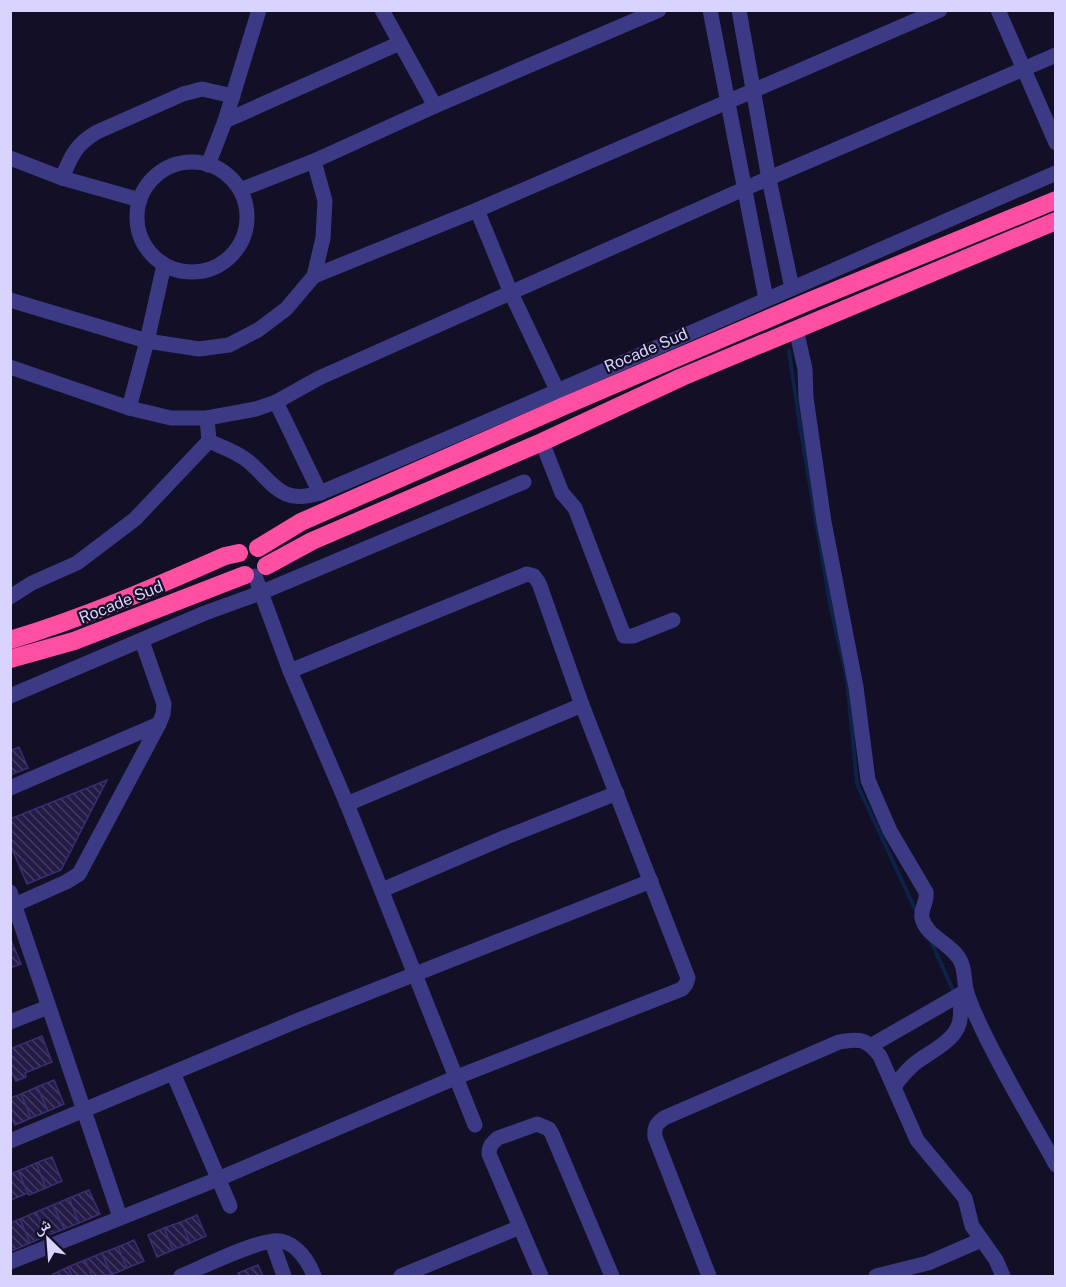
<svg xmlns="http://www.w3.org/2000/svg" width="1066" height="1287" font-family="'Public Sans','Noto Naskh Arabic',sans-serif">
	<defs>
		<pattern id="building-back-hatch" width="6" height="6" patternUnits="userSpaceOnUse" patternTransform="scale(1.5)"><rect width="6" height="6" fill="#241b47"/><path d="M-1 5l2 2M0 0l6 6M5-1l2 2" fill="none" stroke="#433b63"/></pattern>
	</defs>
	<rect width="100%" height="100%" fill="#130f26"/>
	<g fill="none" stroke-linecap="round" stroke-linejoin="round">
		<g stroke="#0c2248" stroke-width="4">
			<path d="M789 351 800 426 830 604 847 679 857 784 916 911"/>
			<path d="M930 939 953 990"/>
		</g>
	</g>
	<g fill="url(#building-back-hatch)" stroke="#3b2d73" stroke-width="1.5">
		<path d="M19 747 28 768 10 775V751Z"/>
		<path d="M107 780 61 870 27 884 10 844V819Z"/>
		<path d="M10 938 21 964 10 968Z"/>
		<path d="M42 1036 52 1062 25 1073 26 1077 16 1081 10 1069V1049Z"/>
		<path d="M54 1080 64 1104 48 1111 37 1087Z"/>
		<path d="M37 1087 48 1111 31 1118 21 1094Z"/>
		<path d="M21 1094 31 1118 15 1125 10 1115V1098Z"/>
		<path d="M52 1157 62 1181 46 1188 36 1163Z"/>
		<path d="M36 1163 46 1188 29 1195 18 1171Z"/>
		<path d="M18 1171 28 1193 11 1200 10 1174Z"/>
		<path d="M89 1190 100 1214 79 1223 69 1198Z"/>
		<path d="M69 1198 79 1223 64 1229 53 1205Z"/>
		<path d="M53 1205 64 1229 46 1236 36 1212Z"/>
		<path d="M36 1212 46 1236 30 1243 20 1219Z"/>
		<path d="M197 1215 206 1236 190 1243 181 1222Z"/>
		<path d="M20 1219 30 1243 12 1251 10 1223Z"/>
		<path d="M181 1222 190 1243 173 1250 164 1228Z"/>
		<path d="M164 1228 173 1250 157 1257 148 1235Z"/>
		<path d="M134 1240 144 1261 127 1268 118 1247Z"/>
		<path d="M118 1247 127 1268 111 1275 102 1253Z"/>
		<path d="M102 1253 111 1275 92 1276 85 1260Z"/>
		<path d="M85 1260 92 1276H72L68 1267Z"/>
		<path d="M258 1265 263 1276H240L238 1273Z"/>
		<path d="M68 1267 72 1276H54L53 1274Z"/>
	</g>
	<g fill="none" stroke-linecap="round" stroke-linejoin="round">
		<g stroke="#3d3a85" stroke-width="15">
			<path d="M382 10 435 106"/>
			<path d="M710 10 766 299"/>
			<path d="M739 10 769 179 792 288"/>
			<path d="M998 10 1056 143"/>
			<path d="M225 121 400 43"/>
			<path d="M10 158 62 178 140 200"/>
			<circle cx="192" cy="217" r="55"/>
			<path d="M208 165 225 121 259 10"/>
			<path d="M62 178C71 156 76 144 97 132L183 94 202 89 233 96"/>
			<path d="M240 190 314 161 435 106 659 10"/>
			<path d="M477 210 511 293 558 392"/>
			<path d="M314 276 477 210 940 10"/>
			<path d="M10 300 147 341 199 349 229 345 258 330 286 309 314 276 323 238 325 201 314 161"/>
			<path d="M796 329 805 369 806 398 824 522 856 687 868 780 890 831 926 892C928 901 920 909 922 918 926 937 953 944 961 962 965 971 964 980 966 989 969 1003 977 1018 983 1031 1005 1077 1032 1121 1056 1165"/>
			<path d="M10 367 129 408 171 418H207L256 409 276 402 319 378 746 188 1056 55"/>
			<path d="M276 402 320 493"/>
			<path d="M129 408 147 341 164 265"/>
			<path d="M209 441C222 447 237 452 248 461 275 484 280 505 320 493 566 389 810 280 1056 173"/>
			<path d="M542 442 562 493 575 508 624 636H633L673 620"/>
			<path d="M255 576 290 671 347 804 475 1125"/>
			<path d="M10 597 32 583 77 563 135 519 209 441 207 418"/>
			<path d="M10 696 205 613 260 593 524 482"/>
			<path d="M10 788 159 724"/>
			<path d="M347 804 582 705"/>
			<path d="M382 890 506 837 617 793"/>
			<path d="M10 892 120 1217"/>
			<path d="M10 907 66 882 79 874 159 724 163 714 164 704 142 641"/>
			<path d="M10 1022 48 1007"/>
			<path d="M872 1045 966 991"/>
			<path d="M173 1073 230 1206"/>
			<path d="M894 1086C900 1079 906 1071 913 1065 927 1053 953 1043 959 1024 962 1015 960 1004 960 995"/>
			<path d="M10 1141 299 1020 651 881"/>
			<path d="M272 1242 284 1276"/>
			<path d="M10 1262 218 1179 457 1077 682 989 686 984 688 978 582 705 539 583 534 576 527 574 290 671"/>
			<path d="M181 1276C201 1268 262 1237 281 1241 297 1244 309 1262 314 1276"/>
			<path d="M401 1276 520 1227"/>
			<path d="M541 1276 489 1154C489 1146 492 1143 498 1138L537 1124 549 1129 552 1134 612 1276"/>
			<path d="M709 1276 655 1137C654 1127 656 1124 664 1118L839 1042C860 1038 867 1039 880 1056L917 1140 965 1198 972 1226 996 1260 1003 1276"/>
			<path d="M876 1276 928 1263 981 1240"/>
		</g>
		<g stroke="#ff4fa3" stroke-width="18">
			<path d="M258 548 301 522 564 406 805 303 1056 200"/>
			<path d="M266 566 312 541 542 442 682 377 1056 221"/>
			<path d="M10 640C84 618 155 587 225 556L239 553"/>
			<path d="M10 659 74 641 245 575"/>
		</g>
	</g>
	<g text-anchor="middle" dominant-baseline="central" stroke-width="4.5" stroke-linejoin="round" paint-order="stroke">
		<g font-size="16" fill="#d9d4ff" stroke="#130f26">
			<text transform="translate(646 350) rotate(-23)">Rocade Sud</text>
			<text transform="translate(121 602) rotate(-22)">Rocade Sud</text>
		</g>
	</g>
	<rect width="1066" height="1287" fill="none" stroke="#d9d4ff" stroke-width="24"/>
	<g transform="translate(48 1239) rotate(335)" stroke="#130f26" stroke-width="4.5" paint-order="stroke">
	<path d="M0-4.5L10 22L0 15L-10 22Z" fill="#d9d4ff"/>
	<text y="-9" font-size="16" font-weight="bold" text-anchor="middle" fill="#d9d4ff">ش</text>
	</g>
</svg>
